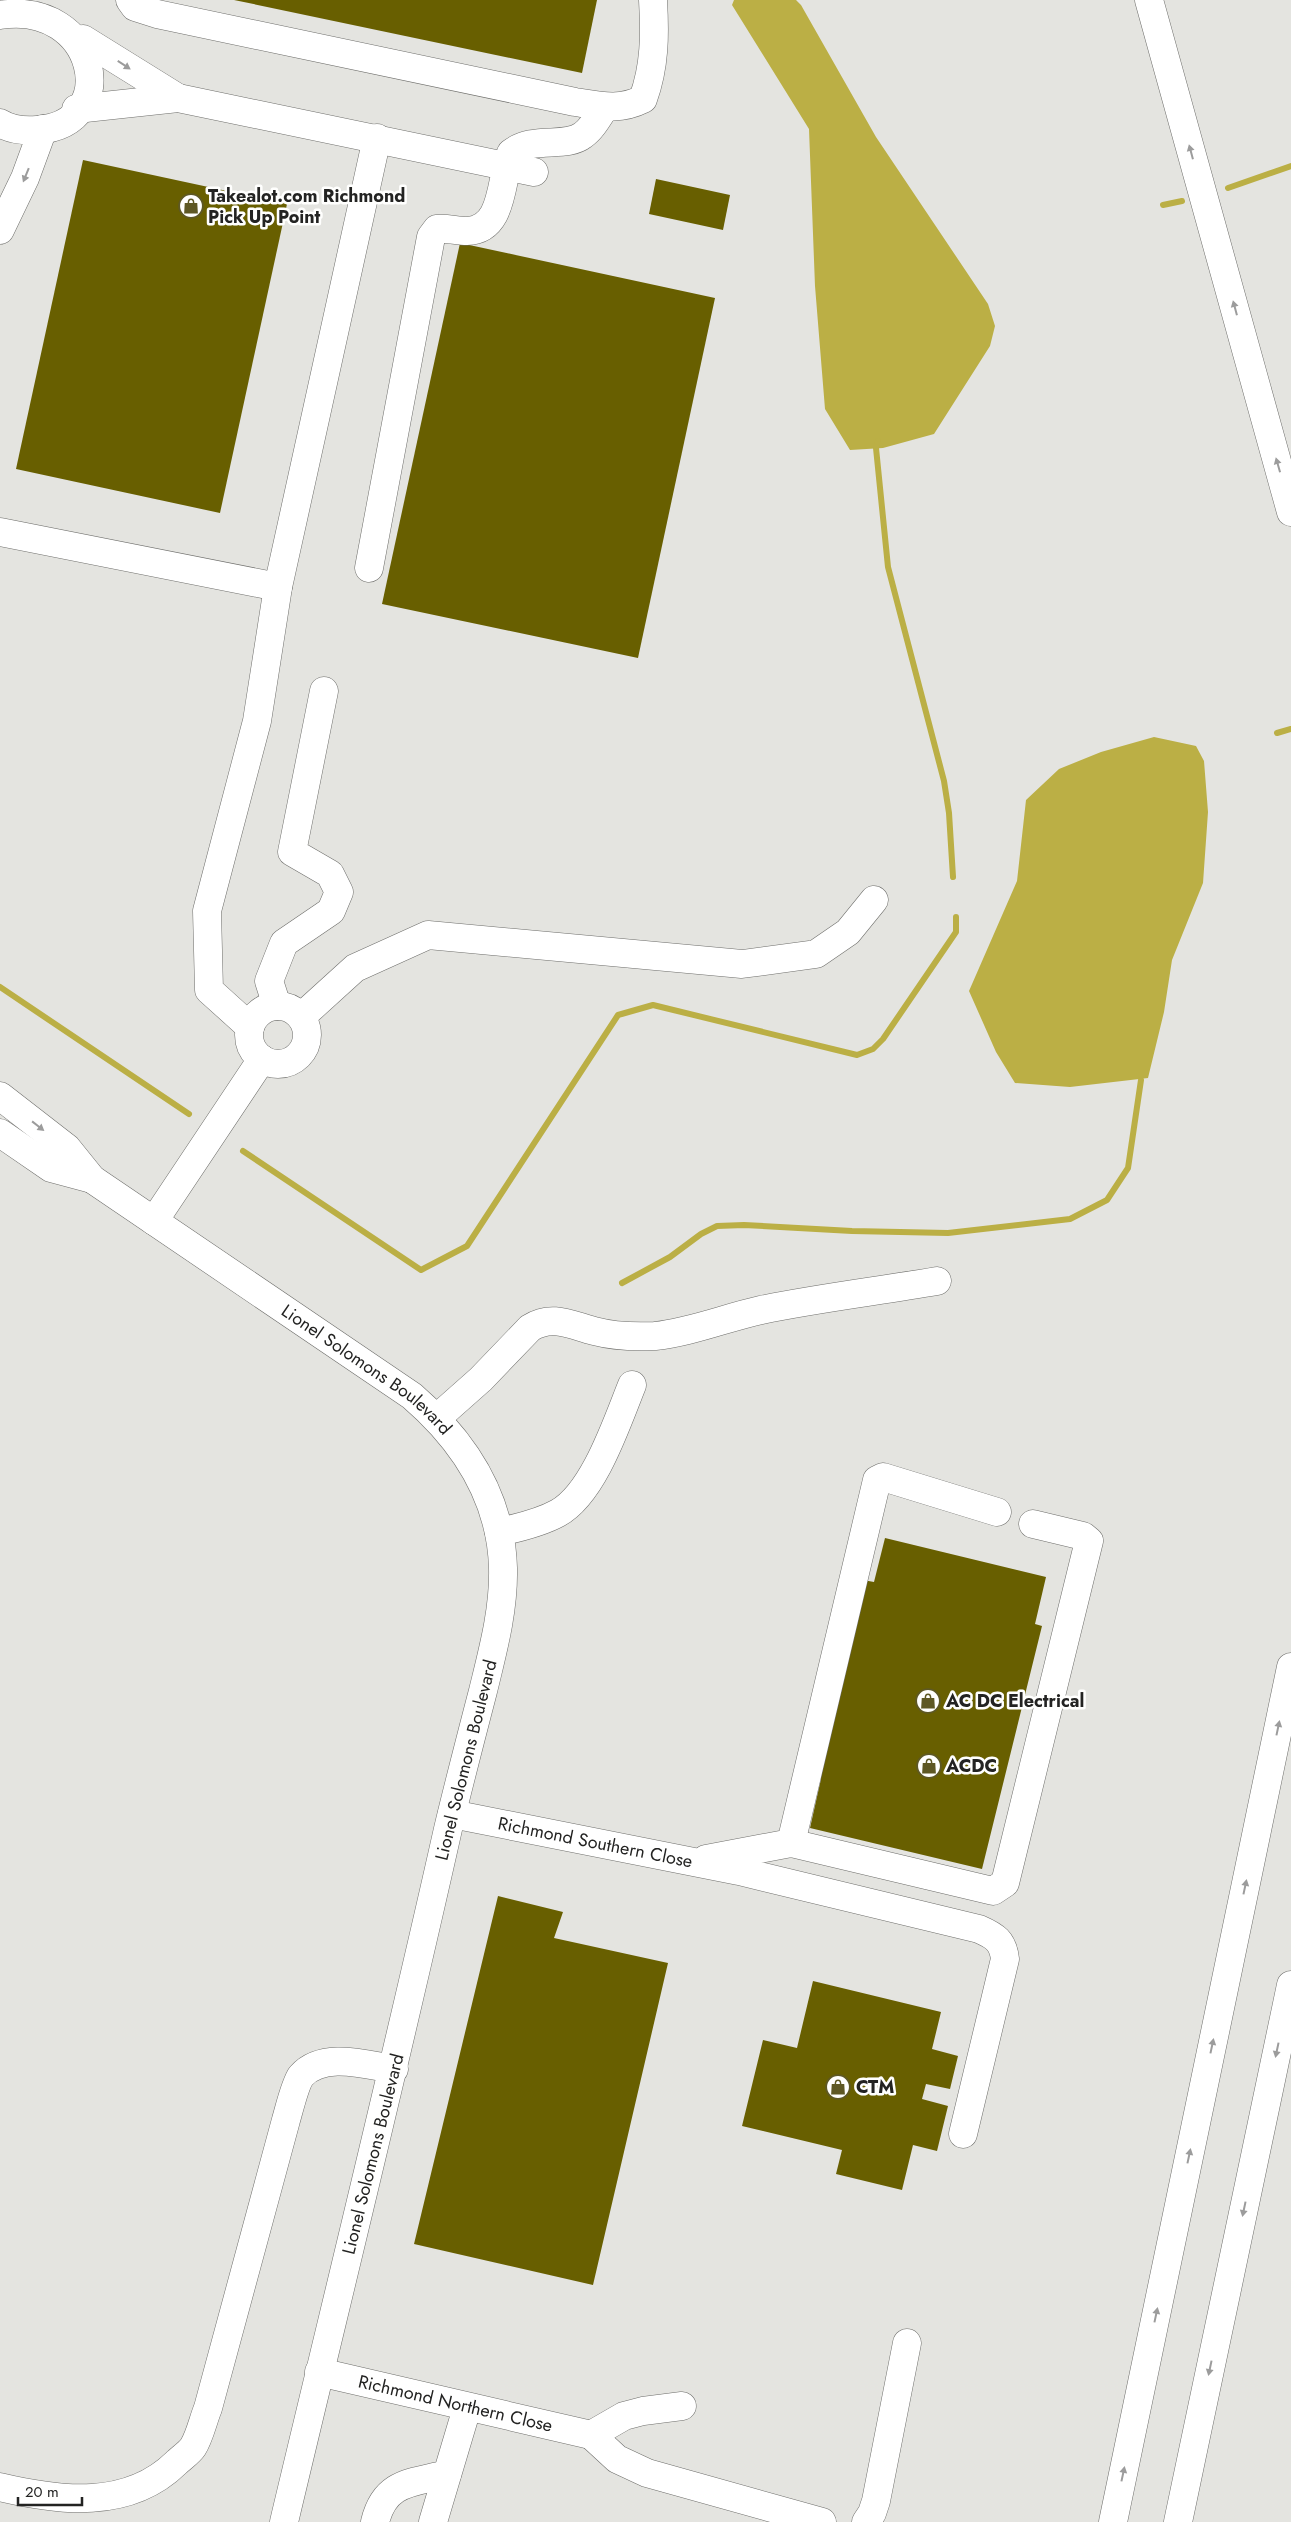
<svg xmlns="http://www.w3.org/2000/svg" width="1291" height="2522" font-family="Jost,sans-serif">
	<rect width="100%" height="100%" fill="#e4e4e0"/>
	<g fill="#bbaf45">
		<path d="M734 0H796L801 5 876 137 988 304 995 326 990 346 934 434 883 448 850 450 825 409 815 286 809 129 732 5Z"/>
		<path d="M1154 737 1196 746 1204 761 1208 812 1203 883 1172 960 1164 1012 1148 1078 1070 1087 1015 1083 996 1052 969 991 1017 881 1026 800 1059 769 1101 752Z"/>
	</g>
	<g fill="none" stroke-linecap="round" stroke-linejoin="round">
		<g stroke="#bbaf45" stroke-width="6">
			<path d="M1228 188 1291 166"/>
			<path d="M1163 205 1182 201"/>
			<path d="M878 441 876 448 888 567 944 781 949 813 953 877"/>
			<path d="M1277 733 1291 729"/>
			<path d="M0 987 189 1114"/>
			<path d="M243 1151 421 1270 467 1246 618 1015 653 1005 857 1055 873 1049 883 1039 956 932V917"/>
			<path d="M622 1283 670 1257 701 1234 717 1226 744 1225 852 1231 948 1233 1070 1219 1107 1200 1128 1168 1141 1080"/>
		</g>
	</g>
	<g fill="#685f00">
		<path d="M234 0H597L582 73Z"/>
		<path d="M83 160 287 204 220 513 16 469Z"/>
		<path d="M656 179 730 195 723 230 649 214Z"/>
		<path d="M460 243 715 298 638 658 382 604Z"/>
		<path d="M885 1538 1046 1577 1035 1624 1042 1626 982 1869 810 1828 821 1779 814 1777 863 1580 874 1582Z"/>
		<path d="M498 1896 563 1912 554 1938 668 1963 593 2285 414 2244Z"/>
		<path d="M813 1981 941 2012 932 2049 958 2056 950 2089 926 2084 922 2099 948 2106 937 2151 913 2145 902 2190 836 2174 842 2150 742 2126 763 2040 797 2048Z"/>
	</g>
	<g fill="none" stroke-linecap="round" stroke-linejoin="round">
		<g stroke="#6e6e6b" stroke-width="29">
			<g id="minor">
				<path d="M130 0 135 7 157 14 575 102C601 106 619 111 643 99 655 66 655 34 653 0"/>
				<path d="M0 15C97 0 124 124 37 130 24 131 11 130 0 123"/>
				<path d="M83 39 178 98"/>
				<path d="M76 109 178 98 534 172"/>
				<path d="M0 230 25 178 43 129"/>
				<path d="M0 532 278 587 377 138"/>
				<path d="M369 568 431 237 437 229C447 228 457 231 467 231 505 230 500 178 511 153 534 135 565 149 583 135 592 129 599 116 605 107"/>
				<path d="M277 1006 269 981 284 943 331 911 339 892 330 874 292 852 324 691"/>
				<circle cx="278" cy="1035" r="29"/>
				<path d="M301 1017 355 968 428 935 742 964 816 954 848 932 874 900"/>
				<path d="M250 1027 209 990 207 911 257 721 278 587"/>
				<path id="s1" d="M0 1096 67 1148 92 1179 412 1396C464 1441 501 1497 503 1568 504 1610 493 1650 483 1691 471 1737 459 1783 448 1829 396 2061 339 2291 284 2522"/>
				<path d="M0 1133 51 1168 92 1179"/>
				<path d="M154 1221 262 1059"/>
				<path d="M437 1418 481 1379 530 1328C552 1314 571 1325 594 1331 613 1336 635 1337 655 1336 692 1332 725 1318 761 1310 819 1298 879 1291 937 1281"/>
				<path d="M499 1532C518 1528 540 1523 558 1513 594 1493 617 1422 632 1385"/>
				<path id="s2" d="M452 1814 739 1871 979 1929C995 1936 1003 1941 1005 1959L963 2134"/>
				<path d="M791 1843 877 1480 883 1477 997 1512"/>
				<path d="M706 1859 791 1843 993 1891 1005 1883 1089 1541 1083 1536 1033 1524"/>
				<path id="s3" d="M319 2372 591 2435"/>
				<path d="M591 2435 617 2459 647 2473 822 2522"/>
				<path d="M591 2435 624 2416 643 2411 682 2406"/>
				<path d="M0 2487C59 2501 128 2510 176 2463 181 2458 189 2453 193 2447 200 2436 203 2420 208 2408L286 2120C289 2110 295 2084 301 2076 323 2051 367 2065 394 2069"/>
				<path d="M375 2522C385 2481 412 2483 447 2474"/>
				<path d="M433 2522 467 2408"/>
				<path d="M866 2522 872 2513 876 2501 907 2343"/>
			</g>
		</g>
		<g stroke="#6e6e6b" stroke-width="29">
			<g id="highway">
				<path d="M1149 0 1291 512"/>
				<path d="M1113 2522 1291 1667"/>
				<path d="M1178 2522 1291 1985"/>
			</g>
		</g>
		<use href="#minor" stroke="#fff" stroke-width="28"/>
		<use href="#highway" stroke="#fff" stroke-width="28"/>
	</g>
	<defs><path id="oneway-solid" d="M-6-.8H1V-3.2L6.5 0L1 3.2V.8H-6Z" transform="scale(1.25)"/></defs>
	<g fill="#9c9c9c">
		<use href="#oneway-solid" transform="translate(124 65) rotate(33)"/>
		<use href="#oneway-solid" transform="translate(1191 152) rotate(-105)"/>
		<use href="#oneway-solid" transform="translate(26 175) rotate(112)"/>
		<use href="#oneway-solid" transform="translate(1235 308) rotate(-105)"/>
		<use href="#oneway-solid" transform="translate(1278 465) rotate(-106)"/>
		<use href="#oneway-solid" transform="translate(38 1126) rotate(38)"/>
		<use href="#oneway-solid" transform="translate(1278 1728) rotate(-78)"/>
		<use href="#oneway-solid" transform="translate(1245 1887) rotate(-78)"/>
		<use href="#oneway-solid" transform="translate(1212 2046) rotate(-78)"/>
		<use href="#oneway-solid" transform="translate(1277 2050) rotate(102)"/>
		<use href="#oneway-solid" transform="translate(1189 2156) rotate(-78)"/>
		<use href="#oneway-solid" transform="translate(1244 2209) rotate(102)"/>
		<use href="#oneway-solid" transform="translate(1156 2315) rotate(-78)"/>
		<use href="#oneway-solid" transform="translate(1210 2368) rotate(102)"/>
		<use href="#oneway-solid" transform="translate(1123 2474) rotate(-78)"/>
	</g>
	<defs>
		<g id="shop-ring" transform="scale(1.25)"><circle r="9.5" fill="#fffffe" stroke="#5e5824" stroke-width="1.5"/><path d="M-5-2.5h2.3a2.7 3.5 0 0 1 5.4 0H5L5.5 6h-11ZM-1.5-2.5h3a1.5 2.3 0 0 0-3 0Z" fill="#5e5824"/></g>
	</defs>
	<g fill-rule="evenodd">
		<use href="#shop-ring" x="191" y="206"/>
		<use href="#shop-ring" x="928" y="1701"/>
		<use href="#shop-ring" x="929" y="1766"/>
		<use href="#shop-ring" x="838" y="2087"/>
	</g>
	<g text-anchor="middle" dominant-baseline="central" stroke-width="5" stroke-linejoin="round" paint-order="stroke">
		<g font-size="18" font-weight="bold" fill="#232322" stroke="#fffffe" text-anchor="start">
			<text x="208" y="196">Takealot.com Richmond<tspan x="208" dy="21">Pick Up Point</tspan></text>
			<text x="946" y="1701">AC DC Electrical</text>
			<text x="946" y="1766">ACDC</text>
			<text x="856" y="2087">CTM</text>
		</g>
		<g font-size="18" fill="#232322" stroke="#fffffe">
			<text stroke="none"><textPath href="#s1" startOffset="459">Lionel Solomons Boulevard</textPath></text>
			<text transform="translate(466 1760) rotate(-76)">Lionel Solomons Boulevard</text>
			<text stroke="none"><textPath href="#s2" startOffset="146">Richmond Southern Close</textPath></text>
			<text transform="translate(373 2154) rotate(-76)">Lionel Solomons Boulevard</text>
			<text stroke="none"><textPath href="#s3" startOffset="140">Richmond Northern Close</textPath></text>
		</g>
	</g>
	<path d="M18 2497v8h64v-8" fill="none" stroke="#232322" stroke-width="2.5"/>
	<text x="25" y="2497" font-size="15" fill="#232322" stroke="#fffffe" stroke-width="4" paint-order="stroke">20 m</text>
</svg>
